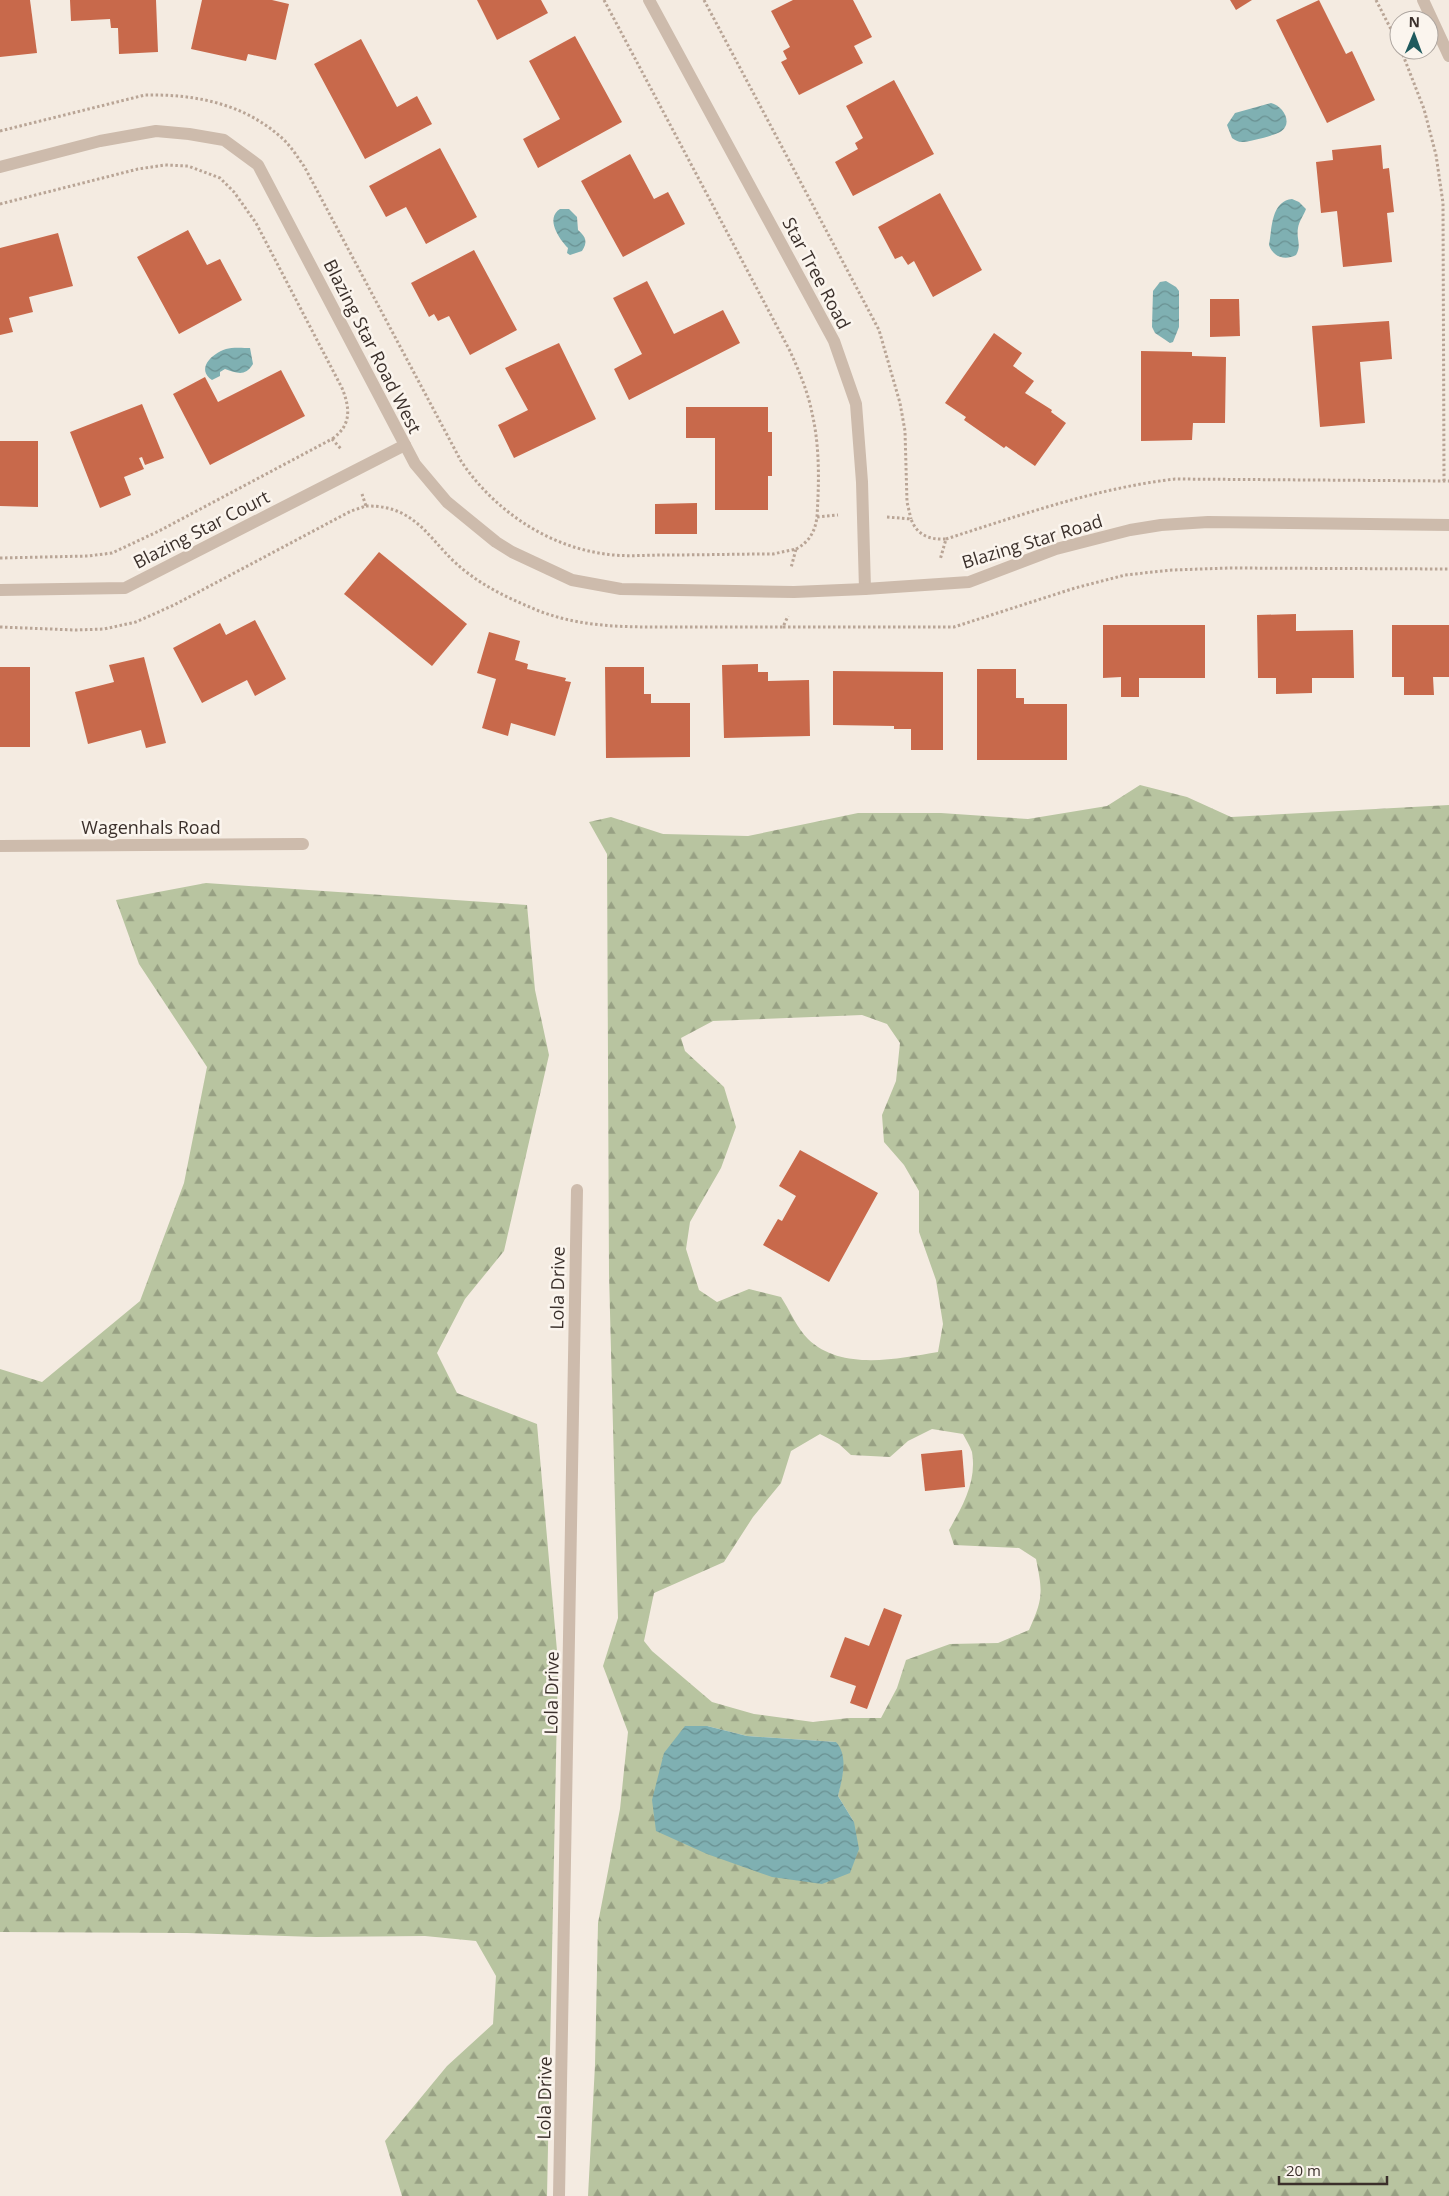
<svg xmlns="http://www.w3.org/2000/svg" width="1449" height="2196" font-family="'Open Sans',sans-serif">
	<defs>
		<pattern id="forest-firs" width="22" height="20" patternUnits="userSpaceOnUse" patternTransform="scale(1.25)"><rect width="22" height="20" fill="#b8c4a0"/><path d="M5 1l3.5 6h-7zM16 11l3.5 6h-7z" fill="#97a083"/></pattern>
		<pattern id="water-waves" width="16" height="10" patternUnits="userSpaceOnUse" patternTransform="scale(1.25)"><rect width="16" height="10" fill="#7fb0b2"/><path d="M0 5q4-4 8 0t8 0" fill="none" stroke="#699091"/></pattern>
	</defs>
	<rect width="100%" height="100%" fill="#f4ebe1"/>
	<g fill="url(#forest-firs)" fill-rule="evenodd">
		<path d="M1140 785 1187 797 1231 817 1449 805V2196H588L595 2065 598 1923 620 1809 628 1732 603 1666 618 1618 609 1274 607 854 589 822 611 817 663 834 748 836 858 813H941L1028 819 1107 806ZM862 1015 887 1024 900 1043 896 1081 882 1115 884 1142 904 1165 919 1191V1232L936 1280 943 1324 938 1352C897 1359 841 1371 808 1339 798 1330 789 1309 781 1297L749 1289 717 1302 699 1290 686 1249 690 1222 721 1168 736 1127 724 1087 685 1051 681 1038 713 1021ZM932 1429 963 1434C966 1440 970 1446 972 1452 977 1481 963 1506 949 1530L954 1545 1019 1548 1036 1559C1043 1593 1043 1599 1029 1630L998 1643 950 1644 906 1660 897 1688 881 1718H849L813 1722 754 1714 712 1702 652 1651 644 1641 654 1593 724 1562 753 1517 781 1483 791 1451 820 1434 839 1444 851 1455 890 1457 908 1441ZM707 1726 747 1736 836 1742 843 1770 838 1796 854 1822Z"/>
		<path d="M206 883 527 905 535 990 549 1055 504 1251 465 1299 437 1353 457 1393 537 1424 558 1662 547 2196H402L385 2141 447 2066 493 2024 496 1976 476 1941 425 1936 316 1937 187 1933 0 1932V1369L42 1382 140 1301 184 1183 207 1067 139 964 116 900Z"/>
	</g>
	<g fill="url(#water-waves)">
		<path d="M1271 103C1283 106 1294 123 1280 132 1275 135 1249 142 1242 142 1238 142 1235 140 1232 138L1227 125 1235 113Z"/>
		<path d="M1292 199 1299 202 1306 209C1304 215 1299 221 1298 228 1296 239 1302 245 1296 255 1285 261 1273 257 1269 245 1272 229 1271 201 1292 199Z"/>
		<path d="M560 209H569L577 217 578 230C586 237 588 242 582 251L570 255 567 253 568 248C559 239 545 218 560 209Z"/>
		<path d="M1166 281 1176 287 1179 291V327L1173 342 1170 343 1155 333 1152 327 1153 291 1160 282Z"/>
		<path d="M250 348 253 364C245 377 237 373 225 369L220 372V376L212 380C196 369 211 354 226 349 232 347 244 348 250 348Z"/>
		<path d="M685 1726H707L747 1736 836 1742C849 1756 842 1779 838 1796L854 1822 859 1849 850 1873 822 1884 772 1877 707 1854 656 1831 652 1800 664 1753Z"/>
	</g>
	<g fill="#c8694b">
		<path d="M0 0H30L37 53 0 57Z"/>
		<path d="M70 0H156L158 52 119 54 118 28H111L110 19 71 21Z"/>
		<path d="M202 0H272L289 4 276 60 248 54 246 61 191 49Z"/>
		<path d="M477 0H541L548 13 497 40Z"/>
		<path d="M793 0H853L872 37 854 46 863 63 799 95 781 62 787 59 783 51 790 47 771 11Z"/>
		<path d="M1230 0H1252L1236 10Z"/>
		<path d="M1319 0 1346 54 1352 51 1375 100 1327 123 1276 20Z"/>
		<path d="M575 36 622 122 538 168 523 139 560 119 529 61Z"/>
		<path d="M361 39 397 107 417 96 432 124 365 159 314 64Z"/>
		<path d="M894 80 934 154 853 196 835 162 858 149 855 143 863 138 846 106Z"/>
		<path d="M1381 145 1383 169 1389 168 1394 212 1387 213 1392 262 1343 267 1337 211 1321 213 1316 162 1333 160 1332 150Z"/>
		<path d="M440 148 477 217 426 244 406 207 386 217 369 186Z"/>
		<path d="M630 154 654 199 668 192 685 224 623 257 581 181Z"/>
		<path d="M940 193 982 270 933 297 914 261 908 265 902 256 895 259 878 227Z"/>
		<path d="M188 230 207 265 220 259 242 300 179 334 137 257Z"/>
		<path d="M58 233 73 286 29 297 33 312 9 318 13 332 0 335V248Z"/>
		<path d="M474 250 517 330 470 355 449 316 438 321 434 314 429 317 411 283Z"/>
		<path d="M647 281 674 334 723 310 740 343 629 400 614 369 642 354 613 298Z"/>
		<path d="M1210 299H1239L1240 336 1210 337Z"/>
		<path d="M1389 321 1392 359 1360 362 1365 423 1320 427 1312 326Z"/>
		<path d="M994 333 1022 353 1013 366 1034 381 1025 393 1052 410 1051 412 1066 423 1035 466 1006 446 1004 448 964 420 966 417 945 403Z"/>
		<path d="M559 343 596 419 514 458 498 425 528 410 505 368Z"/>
		<path d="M1141 351 1192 352V356L1226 357 1225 423H1193L1192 440 1141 441Z"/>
		<path d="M281 370 305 416 210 465 173 394 205 377 218 402Z"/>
		<path d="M142 404 164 458 145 465 142 457 139 458 144 469 124 477 131 495 100 508 70 432Z"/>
		<path d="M686 407H768V432H772V476H768V510H715V438H686Z"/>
		<path d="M0 441H38V507L0 506Z"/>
		<path d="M697 503V534H655V504Z"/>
		<path d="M379 552 467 624 432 666 344 594Z"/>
		<path d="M1296 614V631L1353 630 1354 678H1312V693L1276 694V678H1258L1257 615Z"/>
		<path d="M255 620 286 679 255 696 247 680 202 703 173 648 220 623 226 635Z"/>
		<path d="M1103 625H1205V678H1139V697H1121V677L1103 678Z"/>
		<path d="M1392 625H1449V677H1433L1434 695H1404V677H1392Z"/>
		<path d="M489 632 520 641 515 660 528 664 527 669 566 678 565 681 571 682 555 736 511 723 508 736 482 728 496 679 477 673Z"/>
		<path d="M144 657 166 743 146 748 141 730 88 744 75 692 114 682 109 665Z"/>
		<path d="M758 664V672H768V681L809 680 810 736 724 738 722 665Z"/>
		<rect x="0" y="667" width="30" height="80"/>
		<path d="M605 667H644V694H651V703H690V757L606 758Z"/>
		<path d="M977 669H1016V698H1024V704H1067V760H977Z"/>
		<path d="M833 671 943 672V750H911V729H894V726L833 725Z"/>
		<path d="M800 1150 878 1193 829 1282 763 1245 778 1219 782 1221 796 1196 779 1186Z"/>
		<path d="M962 1450 965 1487 925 1491 921 1454Z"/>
		<path d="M884 1608 902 1615 867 1709 850 1703 856 1686 830 1677 845 1637 869 1646Z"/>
	</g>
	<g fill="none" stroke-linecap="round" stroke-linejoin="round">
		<g stroke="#b9a596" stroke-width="3" stroke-dasharray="2.5 2.5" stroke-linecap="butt">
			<path d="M604 0 790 351C799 371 808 392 812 413 820 447 819 483 817 517"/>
			<path d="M704 0 879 330 900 403 905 431 907 502 911 519"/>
			<path d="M1376 0 1399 45"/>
			<path d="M1401 50 1424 109 1436 155 1443 203 1444 481"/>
			<path d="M0 131 145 95C196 94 247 104 285 141 292 148 298 158 304 166L461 461C493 509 546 546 605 554 624 557 646 555 666 555 701 555 737 554 773 554L796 549 791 568"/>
			<path d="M0 204 138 169 165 165 188 166 220 178 234 192 256 223 342 388C350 408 352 425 332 439"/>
			<path d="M366 506C421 505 430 546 469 574 490 590 515 601 539 611 584 628 627 627 673 627 710 627 747 627 783 627L788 616"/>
			<path d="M887 517 911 519C917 535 929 540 946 539L940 560"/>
			<path d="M946 539C1021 515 1097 488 1175 479L1449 481"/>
			<path d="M796 549C809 542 815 532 817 517L838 515"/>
			<path d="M0 558 88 556 112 553 159 531 332 439 342 450"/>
			<path d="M0 627 75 630 104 629 136 622 174 605 351 511 366 506 362 494"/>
			<path d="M783 627H954L1075 588 1125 575 1172 570 1230 568 1449 569"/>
		</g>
		<g stroke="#cdbbac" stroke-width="12">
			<path d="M649 0 834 341 856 404 862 482 865 589"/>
			<path d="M1423 0 1449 56"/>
			<path d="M0 167 100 141 156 131 189 134 224 140 258 165 415 464 447 502 496 542 512 552 572 580 621 589 794 592 865 589 969 582 1056 549 1130 530 1161 525 1208 522 1449 525"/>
			<path d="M0 590 125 588 405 445"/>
			<path d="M0 846 303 844"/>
			<path d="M559 2196 577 1190"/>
		</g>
	</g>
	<g text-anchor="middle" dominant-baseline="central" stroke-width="5" stroke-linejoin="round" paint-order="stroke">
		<g font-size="18" fill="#3b302b" stroke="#fbf5ee">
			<text transform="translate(817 273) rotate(62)">Star Tree Road</text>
			<text transform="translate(373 346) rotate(63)">Blazing Star Road West</text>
			<text transform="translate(201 529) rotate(-27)">Blazing Star Court</text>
			<text transform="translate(1032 541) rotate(-17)">Blazing Star Road</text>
			<text x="151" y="827">Wagenhals Road</text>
			<text transform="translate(557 1288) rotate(-89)">Lola Drive</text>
			<text transform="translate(551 1693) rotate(-89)">Lola Drive</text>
			<text transform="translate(544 2098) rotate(-89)">Lola Drive</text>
		</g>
	</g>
	<g transform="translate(1414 35) rotate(1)"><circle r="24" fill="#fbf5ee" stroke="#aea6a0"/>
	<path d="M0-4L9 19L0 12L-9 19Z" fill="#1f5a5e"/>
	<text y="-8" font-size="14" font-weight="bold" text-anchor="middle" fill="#3b302b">N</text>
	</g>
	<path d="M1279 2176v8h108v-8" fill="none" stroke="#3b302b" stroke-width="2.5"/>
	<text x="1286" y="2176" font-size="15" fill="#3b302b" stroke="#fbf5ee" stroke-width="4" paint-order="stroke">20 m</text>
</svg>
